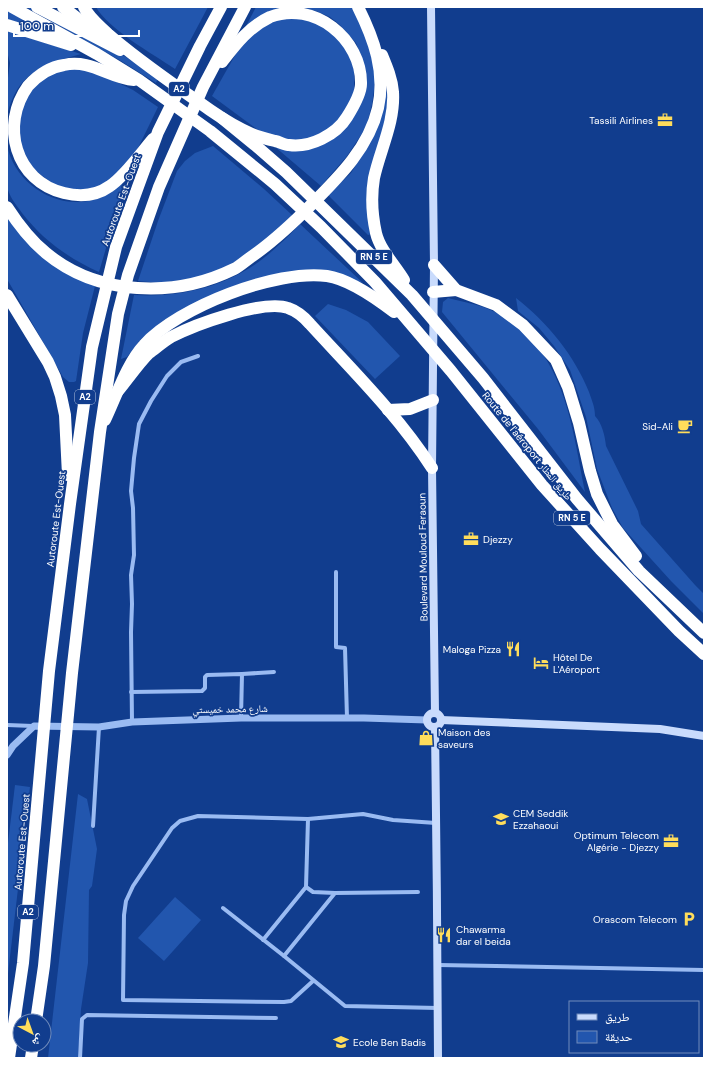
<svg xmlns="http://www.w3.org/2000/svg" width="711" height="1065" font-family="'DM Sans','Noto Naskh Arabic',sans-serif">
	<rect width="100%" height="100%" fill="#113d8e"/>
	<g fill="#2256ae">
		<path d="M7 7 40 29 7 19Z"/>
		<path d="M26 7H32L59 23 126 57 158 78 156 83 121 61Z"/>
		<path d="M96 7H208L175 69C153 54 108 29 96 7Z"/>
		<path d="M256 7H353L367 38 376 75 372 104 368 121 363 132 347 156 321 186 274 146 341 131 363 61 356 43 339 24 330 17 316 11 304 8 277 9 266 14 244 30Z"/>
		<path d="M290 17 314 21 336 34 351 56 354 70V93L338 123 314 138 287 141 262 133 212 96 242 43 269 23Z"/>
		<path d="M7 31 81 54C43 65 17 72 7 116V85L10 63 7 51Z"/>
		<path d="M72 68 92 70 133 90 158 107 138 148 128 163 104 184 83 191 57 187 32 168 17 137 19 113 30 92 41 80 57 71Z"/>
		<path d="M386 87 388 103 387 116 372 165 367 188V207L371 234 368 235 328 195 351 173 361 157Z"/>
		<path d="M7 144C13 182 55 210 92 200 96 199 101 198 104 196 110 193 116 188 121 183L124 187 99 272C68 258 43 240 22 213 17 206 11 199 8 190 5 183 7 154 7 144Z"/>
		<path d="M213 146 264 189 292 215 270 237 246 256 208 276 161 283 138 281 158 221 177 171 185 161 195 153Z"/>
		<path d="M7 210 72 275 95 286 83 333 76 381 74 382H69L63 377 7 279Z"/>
		<path d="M300 224 363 283 346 277 325 273 190 307 164 320 141 339 127 357 121 359 134 295C183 298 234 285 271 252 281 243 291 234 300 224Z"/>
		<path d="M448 298C464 302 482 305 497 313 503 316 507 320 512 324 517 327 523 330 527 335 568 376 574 438 585 492L538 429 442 312 443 302Z"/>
		<path d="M516 298C548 323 574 355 589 392 592 401 595 407 595 416 602 423 605 436 606 446L638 511 641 524 695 585 704 594V614L671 581 623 528 612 508 597 469 586 417 570 370 554 346 539 328 518 311Z"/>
		<path d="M328 304 346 310 368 322 400 356 375 379 315 316Z"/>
		<path d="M15 785 30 787 7 982V851Z"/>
		<path d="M78 794 87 799 97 849 92 886 89 890 88 963 81 1009 78 1058H48Z"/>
		<path d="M175 897 201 920 164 961 138 938Z"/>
	</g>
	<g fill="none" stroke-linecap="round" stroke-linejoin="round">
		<g stroke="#9abbf2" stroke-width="4">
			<path d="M336 572V647L345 648 347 718"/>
			<path d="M242 674 274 672"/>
			<path d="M131 692 202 691 205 688V677L207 675 242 674 241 718"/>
			<path d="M132 722 131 632 132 604 131 575 134 555 133 508 131 491 134 458 139 424 151 401 167 376 181 362 198 356"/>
			<path d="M7 725 33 726"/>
			<path d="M308 819 363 814 393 820 436 823"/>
			<path d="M93 826 99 727"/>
			<path d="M223 908 284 956 345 1006 438 1008"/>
			<path d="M263 940 306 887"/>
			<path d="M284 956 335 893"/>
			<path d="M438 965 704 970"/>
			<path d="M313 981 291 1001 284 1002 123 1000 124 915 126 901 133 886 172 828 180 821 198 816 308 819 306 887 313 892 335 893 418 892"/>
			<path d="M80 1058 82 1019 87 1015 276 1018"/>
		</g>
		<path stroke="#9abbf2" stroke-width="7" d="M7 755 13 746 34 726 99 727 132 722 241 718H364L427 720"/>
		<g stroke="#c9dbfc" stroke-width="8">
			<path d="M431 7 434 265 432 468 435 713"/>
			<circle cx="434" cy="720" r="7"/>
			<path d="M441 720 660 729 704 736"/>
			<path d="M435 727C436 837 438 948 438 1058"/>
		</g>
		<g stroke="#fff" stroke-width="12">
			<path d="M12 7 97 54 139 80 210 131 275 184 321 227 375 282 451 371 542 485 600 549 679 631 704 654"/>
			<path d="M37 7 120 50"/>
			<path d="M63 7 92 30"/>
			<path d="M84 7C89 18 100 26 108 34 140 62 175 85 210 110 223 119 237 128 252 134 259 137 267 139 275 141 280 142 285 145 289 145 310 148 336 135 347 117 352 109 361 94 361 84 362 39 314 0 270 17 249 27 236 44 222 62"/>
			<path d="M7 25 71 45"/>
			<path d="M382 55C387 67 392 79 393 92 395 122 380 150 374 178 371 196 372 215 376 233 380 250 395 265 404 280"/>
			<path d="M134 80C109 78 91 59 64 65 50 67 38 75 28 86 0 125 15 181 64 193 80 197 96 196 110 186 125 176 141 153 153 139"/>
			<path d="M222 118 255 145 286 172 412 295 483 378 577 499 639 571 704 633"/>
			<path d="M7 207C18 224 30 240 46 253 98 296 175 298 234 269 240 266 245 261 251 257 273 242 293 223 312 204 340 176 369 147 378 108 386 72 374 39 358 7"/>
			<path d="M434 265 456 290 496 305 523 325 556 360 568 387 579 423 590 471 597 494 612 524 636 556"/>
			<path d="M433 292 456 290"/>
			<path d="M7 295 48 362 55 377 61 396 65 415 68 475"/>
			<path d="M118 391C128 379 138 364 149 353 156 348 164 341 171 337 194 325 264 299 288 308 297 311 304 317 310 324 352 370 398 415 432 468"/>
			<path d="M388 410 410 409 433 400"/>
			<path d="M105 420C116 397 127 363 144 345 178 307 277 269 327 276 348 279 377 299 394 312"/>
			<path d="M36 1021 44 966 72 673 100 432 118 314 128 275 159 187 203 87 245 7"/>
			<path d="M9 1058 23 963 49 671 70 504 92 347 116 247 158 132 200 46 221 7"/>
			<path d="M31 1058 33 1045"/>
		</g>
	</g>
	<defs>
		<g id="office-bare" transform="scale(1.2)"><path d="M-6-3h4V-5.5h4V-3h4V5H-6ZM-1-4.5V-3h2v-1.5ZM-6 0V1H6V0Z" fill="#ffdd5b" stroke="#113d8e" stroke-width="2.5" paint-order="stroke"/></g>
		<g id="cafe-bare" transform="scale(1.2)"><path d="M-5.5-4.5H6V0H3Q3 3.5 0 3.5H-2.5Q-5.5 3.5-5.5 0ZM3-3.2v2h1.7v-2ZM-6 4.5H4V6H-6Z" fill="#ffdd5b" stroke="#113d8e" stroke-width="2.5" paint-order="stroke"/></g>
		<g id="restaurant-bare" transform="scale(1.2)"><path d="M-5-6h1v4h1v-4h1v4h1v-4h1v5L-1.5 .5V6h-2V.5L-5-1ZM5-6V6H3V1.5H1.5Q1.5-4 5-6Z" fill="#ffdd5b" stroke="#113d8e" stroke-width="2.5" paint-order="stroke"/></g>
		<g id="hotel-bare" transform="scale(1.2)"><path d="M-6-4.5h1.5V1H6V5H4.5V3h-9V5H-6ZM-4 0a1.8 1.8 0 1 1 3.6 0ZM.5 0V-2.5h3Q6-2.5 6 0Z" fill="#ffdd5b" stroke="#113d8e" stroke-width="2.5" paint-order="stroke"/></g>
		<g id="shop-bare" transform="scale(1.2)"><path d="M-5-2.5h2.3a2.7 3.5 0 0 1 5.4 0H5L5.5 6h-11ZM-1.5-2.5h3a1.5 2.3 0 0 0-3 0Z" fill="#ffdd5b" stroke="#113d8e" stroke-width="2.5" paint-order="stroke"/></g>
		<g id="school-bare" transform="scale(1.2)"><path d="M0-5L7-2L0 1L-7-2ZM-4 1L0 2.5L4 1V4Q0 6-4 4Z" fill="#ffdd5b" stroke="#113d8e" stroke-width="2.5" paint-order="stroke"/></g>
		<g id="parking-bare" transform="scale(1.2)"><path d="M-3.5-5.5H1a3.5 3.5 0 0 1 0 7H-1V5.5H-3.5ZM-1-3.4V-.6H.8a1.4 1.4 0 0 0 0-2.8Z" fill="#ffdd5b" stroke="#113d8e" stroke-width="2.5" paint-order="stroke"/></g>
	</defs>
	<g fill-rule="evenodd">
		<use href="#office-bare" x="665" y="120"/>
		<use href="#cafe-bare" x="685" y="426"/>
		<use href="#office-bare" x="471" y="539"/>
		<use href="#restaurant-bare" x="513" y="649"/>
		<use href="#hotel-bare" x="541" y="663"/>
		<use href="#shop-bare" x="426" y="738"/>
		<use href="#school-bare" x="501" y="819"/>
		<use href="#office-bare" x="671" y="841"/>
		<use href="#parking-bare" x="689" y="919"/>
		<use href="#restaurant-bare" x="444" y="935"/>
		<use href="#school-bare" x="341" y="1042"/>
	</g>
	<g text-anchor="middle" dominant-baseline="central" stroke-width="3.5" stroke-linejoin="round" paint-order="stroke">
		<g fill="#113d8e" stroke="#b8c5dd" stroke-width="1">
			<rect x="169" y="82" width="20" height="14" rx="3"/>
			<rect x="356" y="250" width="36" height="14" rx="3"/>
			<rect x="75" y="390" width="20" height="14" rx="3"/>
			<rect x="554" y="511" width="36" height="14" rx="3"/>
			<rect x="18" y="905" width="20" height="14" rx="3"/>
		</g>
		<g font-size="9" font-weight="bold" fill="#fff">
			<text x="179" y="89">A2</text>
			<text x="374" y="257">RN 5 E</text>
			<text x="85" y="397">A2</text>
			<text x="572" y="518">RN 5 E</text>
			<text x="28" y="912">A2</text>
		</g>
		<g font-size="10" fill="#fff" stroke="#113d8e" text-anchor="start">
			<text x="653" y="120" text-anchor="end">Tassili Airlines</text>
			<text x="673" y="426" text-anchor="end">Sid-Ali</text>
			<text x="483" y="539">Djezzy</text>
			<text x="501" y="649" text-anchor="end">Maloga Pizza</text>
			<text x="553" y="657">Hôtel De<tspan x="553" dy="12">L'Aéroport</tspan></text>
			<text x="438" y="732">Maison des<tspan x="438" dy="12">saveurs</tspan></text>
			<text x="513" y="813">CEM Seddik<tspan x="513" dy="12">Ezzahaoui</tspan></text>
			<text x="659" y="835" text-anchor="end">Optimum Telecom<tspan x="659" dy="12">Algérie - Djezzy</tspan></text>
			<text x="677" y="919" text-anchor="end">Orascom Telecom</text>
			<text x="456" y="929">Chawarma<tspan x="456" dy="12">dar el beida</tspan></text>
			<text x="353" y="1042">Ecole Ben Badis</text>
		</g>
		<g font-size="10" fill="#fff" stroke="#113d8e">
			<text transform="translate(121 200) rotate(-70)">Autoroute Est-Ouest</text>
			<text transform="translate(527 446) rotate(51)">Route de l'aéroport طريق المطار</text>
			<text transform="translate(56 519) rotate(-83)">Autoroute Est-Ouest</text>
			<text transform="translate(423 557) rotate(-91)">Boulevard Mouloud Feraoun</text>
			<text transform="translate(230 709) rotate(-1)">شارع محمد خميستي</text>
			<text transform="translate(22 842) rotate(-85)">Autoroute Est-Ouest</text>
		</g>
	</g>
	<rect width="711" height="1065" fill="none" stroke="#ffffff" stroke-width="16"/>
	<rect x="569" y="1001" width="130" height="52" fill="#113d8e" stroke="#708bbb"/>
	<rect x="577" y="1014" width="20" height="6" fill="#c9dbfc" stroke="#708bbb"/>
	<text x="605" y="1021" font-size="12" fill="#ffffff">طريق</text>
	<rect x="577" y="1031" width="20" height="12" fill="#2256ae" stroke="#708bbb"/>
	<text x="605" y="1041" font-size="12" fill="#ffffff">حديقة</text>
	<g transform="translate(32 1033) rotate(139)"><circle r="19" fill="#113d8e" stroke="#708bbb"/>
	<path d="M0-3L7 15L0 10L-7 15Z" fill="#ffdd5b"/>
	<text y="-6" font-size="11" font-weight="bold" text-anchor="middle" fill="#ffffff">ش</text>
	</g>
	<path d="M14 30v6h125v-6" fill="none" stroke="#ffffff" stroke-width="2"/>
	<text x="20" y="30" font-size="12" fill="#ffffff" stroke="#113d8e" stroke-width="3" paint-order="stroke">100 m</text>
</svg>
